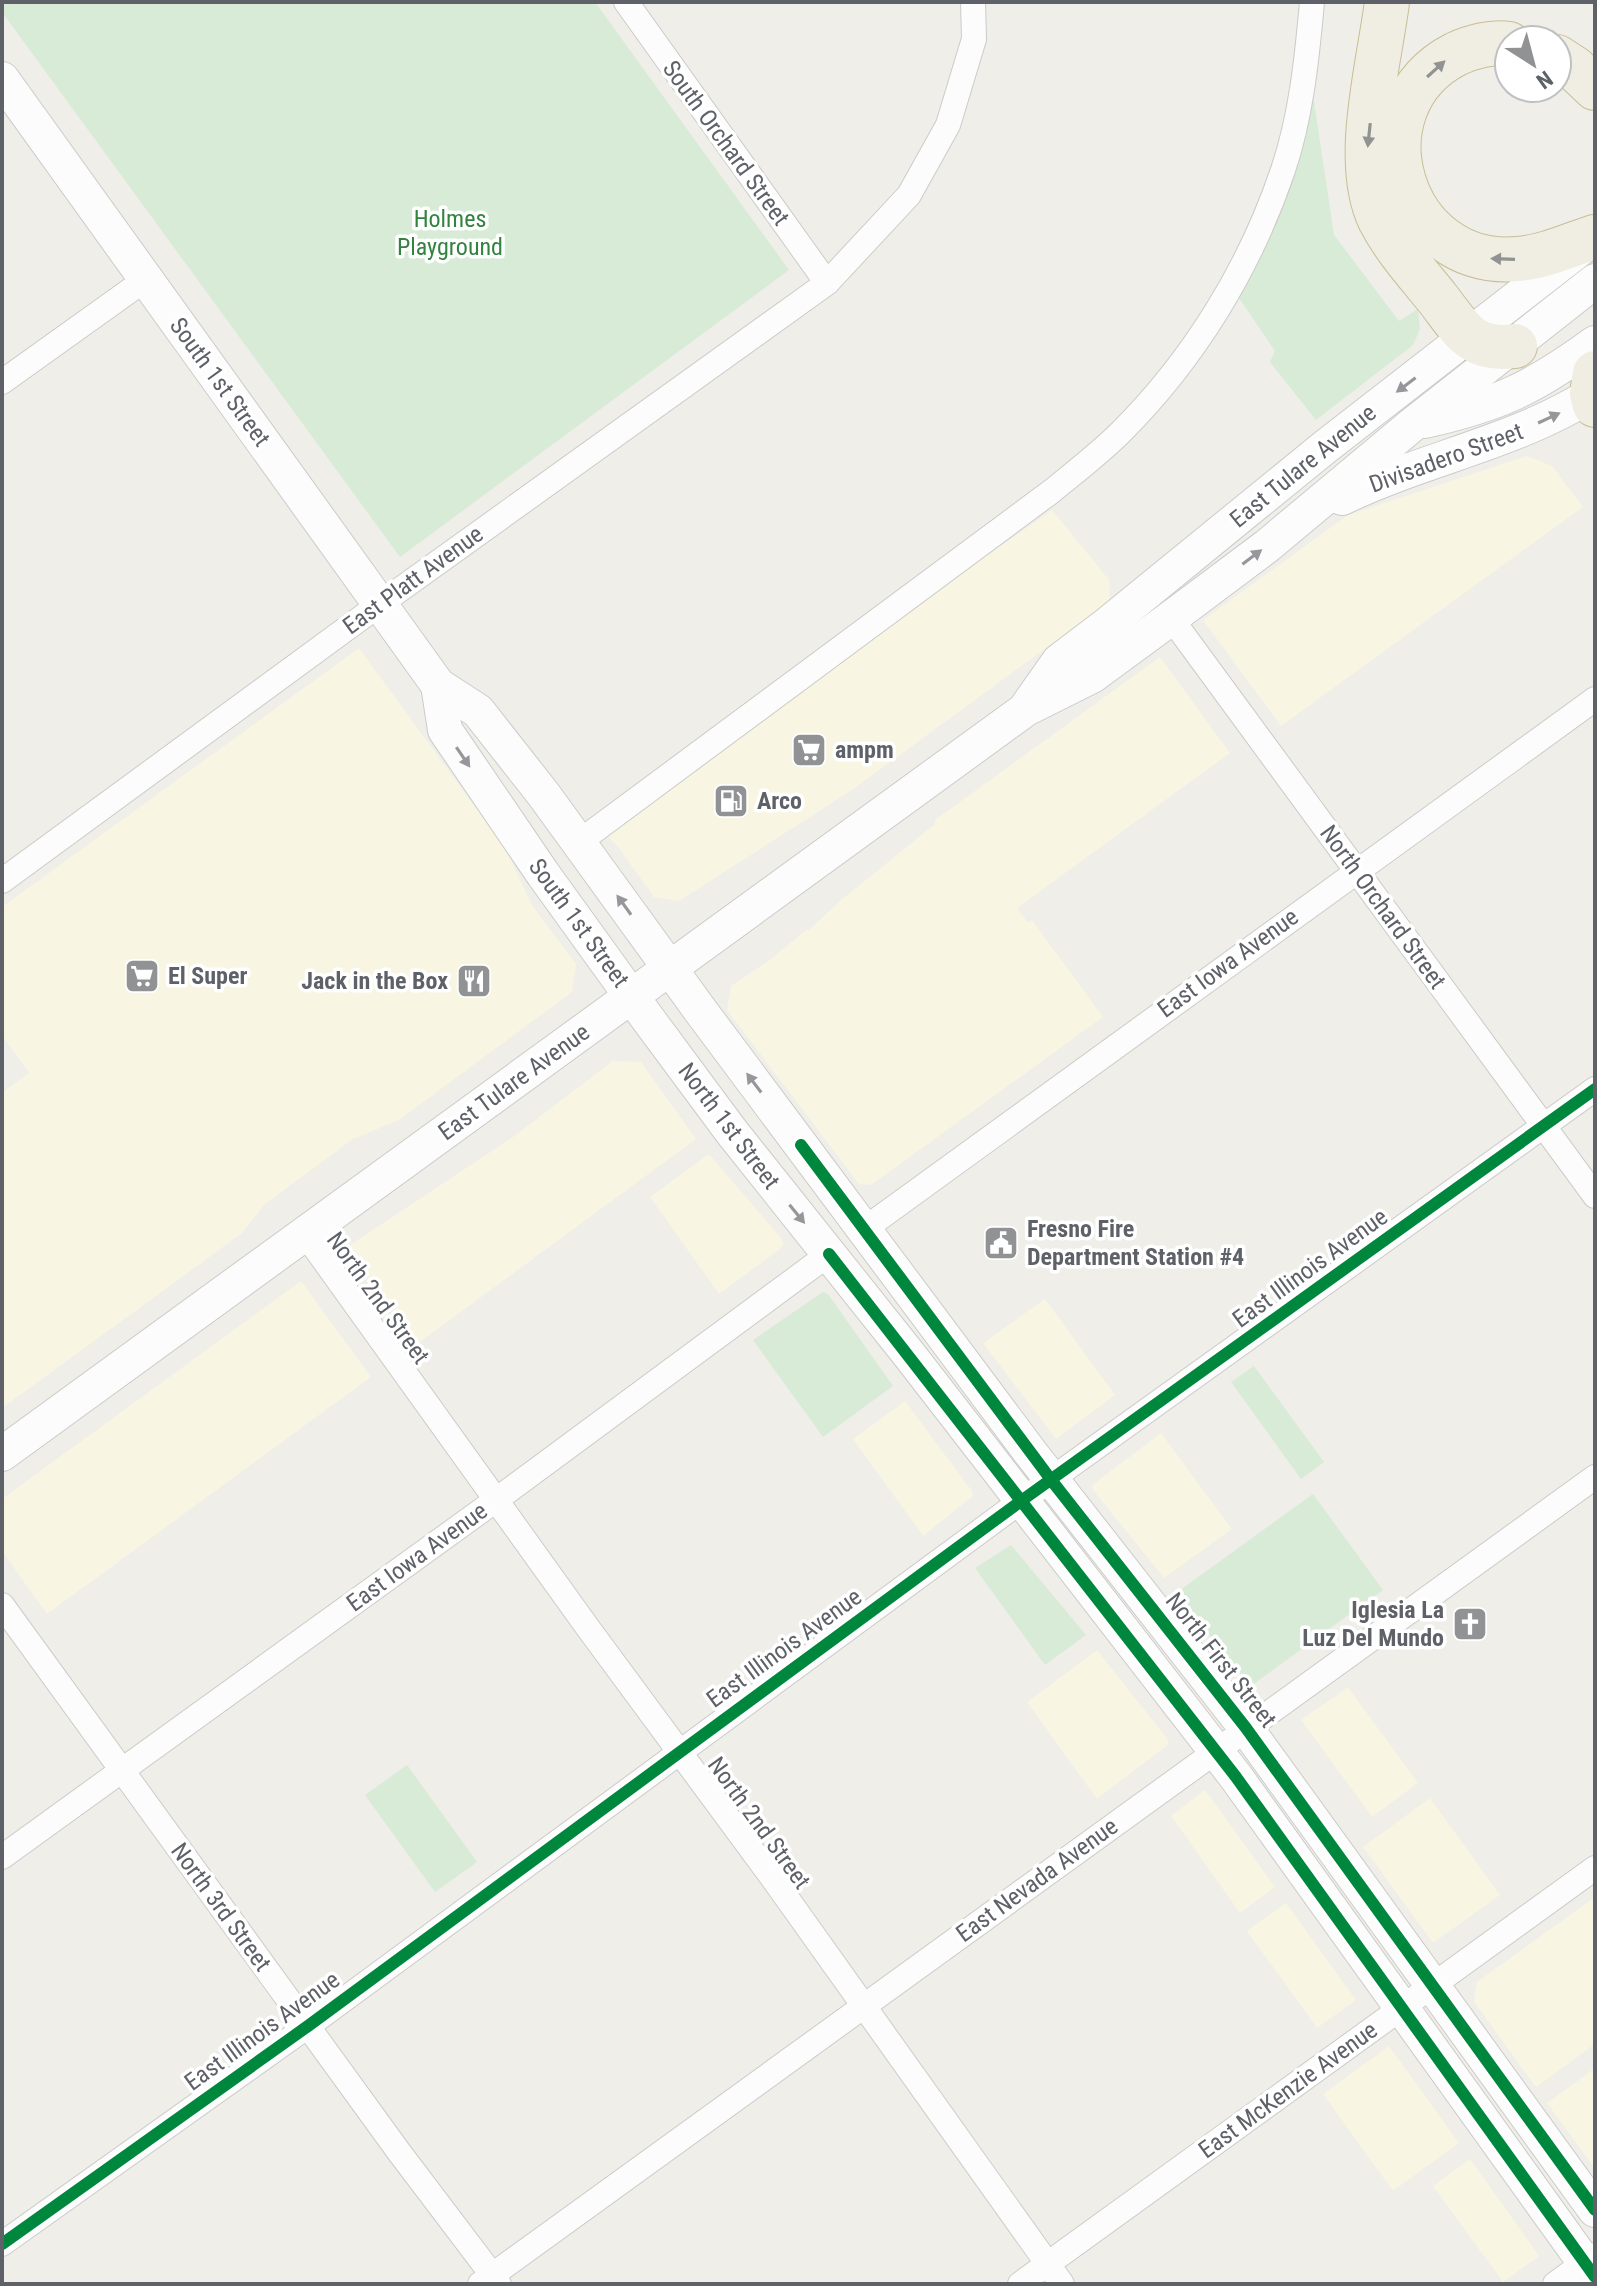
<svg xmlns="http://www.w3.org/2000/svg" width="1597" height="2286" font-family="'Roboto Condensed',sans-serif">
	<rect width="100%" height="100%" fill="#efeee9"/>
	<g fill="#f8f5e3">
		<path d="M1527 456 1552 466 1583 507 1281 726 1203 620 1348 515Z"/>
		<path d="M1052 510 1110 581 1109 602 852 790 679 901 654 897 618 847 607 835 878 632Z"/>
		<path d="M359 648 505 848 533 907 576 964 572 992 399 1120 353 1139 265 1204 241 1234 2 1408V1093L29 1073 2 1035V907Z"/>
		<path d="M1160 657 1230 753 1017 908 1028 923 1032 920 1103 1017 871 1185 859 1184 727 1010 731 986 771 959 806 930H809L840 901 935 824V820Z"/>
		<path d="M613 1061 641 1062 696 1139 417 1344 347 1247 513 1137Z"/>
		<path d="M709 1154 782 1239 783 1244 780 1249 719 1294 650 1197Z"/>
		<path d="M301 1281 371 1377 47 1614 2 1551V1499Z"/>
		<path d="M1045 1299 1115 1395 1056 1439 983 1343Z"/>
		<path d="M905 1401 972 1491 973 1496 923 1536 853 1439Z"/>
		<path d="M1161 1433 1232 1529 1164 1578 1093 1490 1092 1485Z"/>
		<path d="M1097 1650 1167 1738 1169 1744 1097 1799 1027 1702Z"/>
		<path d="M1348 1687 1418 1783 1372 1817 1301 1720Z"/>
		<path d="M1205 1790 1275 1887 1240 1913 1171 1816Z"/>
		<path d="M1430 1798 1500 1895 1433 1943 1363 1847Z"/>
		<path d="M1595 1897V2044L1536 2087 1474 2002 1477 1982Z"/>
		<path d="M1286 1903 1356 2000 1317 2028 1247 1931Z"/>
		<path d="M1389 2046 1459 2143 1393 2191 1323 2094Z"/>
		<path d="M1595 2068V2169L1547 2103Z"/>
		<path d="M1470 2159 1539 2256 1503 2282 1433 2186Z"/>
	</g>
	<g fill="#d7ebd7">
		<path d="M2 2H595L789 270 400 557 2 12Z"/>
		<path d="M1313 95 1334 235 1399 321 1418 309 1420 329 1413 345 1316 420 1270 362 1275 351 1239 298 1270 233Z"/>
		<path d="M823 1292 828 1294 893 1386 823 1437 753 1340Z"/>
		<path d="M1254 1366 1324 1462 1301 1479 1231 1382Z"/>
		<path d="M1313 1494 1383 1590 1255 1683 1249 1685 1176 1593Z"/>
		<path d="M1011 1545 1086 1635 1045 1665 975 1568Z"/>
		<path d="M407 1765 477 1862 435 1892 365 1795Z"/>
	</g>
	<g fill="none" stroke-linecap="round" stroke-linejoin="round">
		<g stroke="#cbcbc9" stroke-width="26">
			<g id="street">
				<path d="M626 2 827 283"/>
				<path d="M2 382 146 279"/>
				<path d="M1171 618 1595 1196"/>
				<path d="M579 842 1052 491C1075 472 1100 453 1121 432 1194 359 1250 268 1283 170 1301 117 1307 58 1312 2"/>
				<path d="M2 881 380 604 827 283 909 195 948 125 974 39 973 2"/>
				<path d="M863 1230 1595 699"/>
				<path d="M305 1234 588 1628 774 1880 1062 2284"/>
				<path d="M2 1605 399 2152 499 2284"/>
				<path d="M2 1857 496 1500 829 1254"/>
				<path d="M2 2244 308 2026 1021 1501 1595 1089"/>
				<path d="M480 2284 1595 1477"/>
				<path d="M1020 2284 1595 1868"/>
				<path d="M1555 2284 1595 2255"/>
			</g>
		</g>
		<g stroke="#cbcbca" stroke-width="36">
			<g id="secondary">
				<path d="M2 79 438 685 478 711 544 795 700 1010 1030 1452 1246 1728 1595 2210"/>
				<path d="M1425 421C1500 404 1533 388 1595 343"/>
				<path d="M1342 498C1424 458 1519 442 1595 392"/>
				<path d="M438 685 445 730 543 874 631 996 731 1131 911 1357 1236 1777 1595 2277"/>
				<path d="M1028 705 1059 661 1109 623 1325 447 1581 248"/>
				<path d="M2 1454 1026 709 1092 676 1171 618 1267 546 1412 425 1595 281"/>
			</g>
		</g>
		<g stroke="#c7be95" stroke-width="46">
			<g id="highway">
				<path d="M1387 2C1379 65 1352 162 1380 220 1395 249 1418 274 1438 299 1462 330 1472 352 1515 346"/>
				<path d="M1509 44C1492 41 1471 47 1456 54 1351 108 1401 270 1518 259 1544 257 1570 245 1594 237"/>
				<path d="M1557 57 1574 68 1595 88"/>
				<path d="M1595 373 1592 394 1595 405"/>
			</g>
		</g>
		<use href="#street" stroke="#fdfcfc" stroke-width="24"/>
		<use href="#secondary" stroke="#fdfcfc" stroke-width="34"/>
		<use href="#highway" stroke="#f0eee2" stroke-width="44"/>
		<g stroke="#fff" stroke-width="17">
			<g id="cycleway">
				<path d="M801 1145 1052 1481 1246 1728 1595 2210"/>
				<path d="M829 1254 1236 1777 1595 2277"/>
				<path d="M2 2244 308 2026 1021 1501 1595 1089"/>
			</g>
		</g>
		<use href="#cycleway" stroke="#00873e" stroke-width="12"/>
	</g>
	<defs><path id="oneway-solid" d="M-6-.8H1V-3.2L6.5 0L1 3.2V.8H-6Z" transform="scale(2)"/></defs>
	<g fill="#919292">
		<use href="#oneway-solid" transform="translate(1436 69) rotate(-42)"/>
		<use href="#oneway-solid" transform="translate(1369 135) rotate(96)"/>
		<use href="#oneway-solid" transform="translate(1503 259) rotate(-178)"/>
	</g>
	<g fill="#96979b">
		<use href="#oneway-solid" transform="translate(1406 385) rotate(143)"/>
		<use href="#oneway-solid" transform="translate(1549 418) rotate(-25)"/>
		<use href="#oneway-solid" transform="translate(1252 557) rotate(-37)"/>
		<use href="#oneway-solid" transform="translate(463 757) rotate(56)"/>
		<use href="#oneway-solid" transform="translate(624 905) rotate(-126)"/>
		<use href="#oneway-solid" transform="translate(754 1083) rotate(-127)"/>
		<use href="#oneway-solid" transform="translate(797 1214) rotate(51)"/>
	</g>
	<defs>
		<g id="supermarket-square" transform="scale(1.8)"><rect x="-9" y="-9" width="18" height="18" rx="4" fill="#919294" stroke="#fff"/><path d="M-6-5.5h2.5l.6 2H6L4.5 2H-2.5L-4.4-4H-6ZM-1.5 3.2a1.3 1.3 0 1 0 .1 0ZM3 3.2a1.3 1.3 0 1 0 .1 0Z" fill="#fff"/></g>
		<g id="fuel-square" transform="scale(1.8)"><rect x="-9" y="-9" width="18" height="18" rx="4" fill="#919294" stroke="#fff"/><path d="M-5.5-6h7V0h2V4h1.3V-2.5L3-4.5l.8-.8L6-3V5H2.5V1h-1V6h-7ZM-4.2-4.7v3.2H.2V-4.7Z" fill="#fff"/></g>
		<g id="restaurant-square" transform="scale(1.8)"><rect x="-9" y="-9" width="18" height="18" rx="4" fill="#919294" stroke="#fff"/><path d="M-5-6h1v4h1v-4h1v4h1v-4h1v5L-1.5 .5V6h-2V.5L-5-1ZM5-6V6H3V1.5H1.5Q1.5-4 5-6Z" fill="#fff"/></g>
		<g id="civic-square" transform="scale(1.8)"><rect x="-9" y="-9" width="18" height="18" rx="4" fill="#919294" stroke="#fff"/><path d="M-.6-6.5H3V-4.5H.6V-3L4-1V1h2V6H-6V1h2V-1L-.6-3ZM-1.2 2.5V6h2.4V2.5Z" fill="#fff"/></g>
		<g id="church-square" transform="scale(1.8)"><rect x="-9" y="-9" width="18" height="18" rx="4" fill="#919294" stroke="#fff"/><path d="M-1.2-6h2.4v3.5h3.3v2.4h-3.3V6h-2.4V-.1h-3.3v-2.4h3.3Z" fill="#fff"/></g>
	</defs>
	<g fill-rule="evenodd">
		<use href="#supermarket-square" x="809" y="750"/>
		<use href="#fuel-square" x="731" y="801"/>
		<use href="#supermarket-square" x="142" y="976"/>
		<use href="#restaurant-square" x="474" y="981"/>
		<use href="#civic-square" x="1001" y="1243"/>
		<use href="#church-square" x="1470" y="1624"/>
	</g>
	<g text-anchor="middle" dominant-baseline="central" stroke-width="7" stroke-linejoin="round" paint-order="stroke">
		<g font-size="24" fill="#5e6167" stroke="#fff">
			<text transform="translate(726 143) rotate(54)">South Orchard Street</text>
			<text transform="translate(220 382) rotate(54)">South 1st Street</text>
			<text transform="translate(1446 458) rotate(-20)">Divisadero Street</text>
			<text transform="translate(1303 466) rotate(-39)">East Tulare Avenue</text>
			<text transform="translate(413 580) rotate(-36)">East Platt Avenue</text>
			<text transform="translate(1383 907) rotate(54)">North Orchard Street</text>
			<text transform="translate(579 923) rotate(54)">South 1st Street</text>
			<text transform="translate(1228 963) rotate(-36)">East Iowa Avenue</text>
			<text transform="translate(514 1082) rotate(-36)">East Tulare Avenue</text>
			<text transform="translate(729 1126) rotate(53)">North 1st Street</text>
			<text transform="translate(1310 1268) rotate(-36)">East Illinois Avenue</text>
			<text transform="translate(378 1298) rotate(54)">North 2nd Street</text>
			<text transform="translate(417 1557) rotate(-36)">East Iowa Avenue</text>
			<text transform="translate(784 1648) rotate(-36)">East Illinois Avenue</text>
			<text transform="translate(1221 1660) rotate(52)">North First Street</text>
			<text transform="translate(759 1823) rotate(54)">North 2nd Street</text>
			<text transform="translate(1037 1880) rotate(-36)">East Nevada Avenue</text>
			<text transform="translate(221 1907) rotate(54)">North 3rd Street</text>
			<text transform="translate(262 2031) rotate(-36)">East Illinois Avenue</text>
			<text transform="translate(1288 2090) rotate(-36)">East McKenzie Avenue</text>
		</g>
		<g font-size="24" fill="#328240" stroke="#fff">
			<text x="450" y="219">Holmes<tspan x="450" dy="28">Playground</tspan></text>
		</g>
		<g font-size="24" font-weight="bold" fill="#5e6167" stroke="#fff" text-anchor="start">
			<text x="835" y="750">ampm</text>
			<text x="757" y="801">Arco</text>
			<text x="168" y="976">El Super</text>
			<text x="448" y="981" text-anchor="end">Jack in the Box</text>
			<text x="1027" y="1229">Fresno Fire<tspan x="1027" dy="28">Department Station #4</tspan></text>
			<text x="1444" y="1610" text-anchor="end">Iglesia La<tspan x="1444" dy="28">Luz Del Mundo</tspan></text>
		</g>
	</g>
	<rect width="1597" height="2286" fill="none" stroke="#5e6167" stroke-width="8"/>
	<g transform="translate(1533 64) rotate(144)"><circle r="38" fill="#ffffff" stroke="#bfc0c2" stroke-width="2"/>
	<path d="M0-6L14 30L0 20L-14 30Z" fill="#919294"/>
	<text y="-12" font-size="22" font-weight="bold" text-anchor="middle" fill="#5e6167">N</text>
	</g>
</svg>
